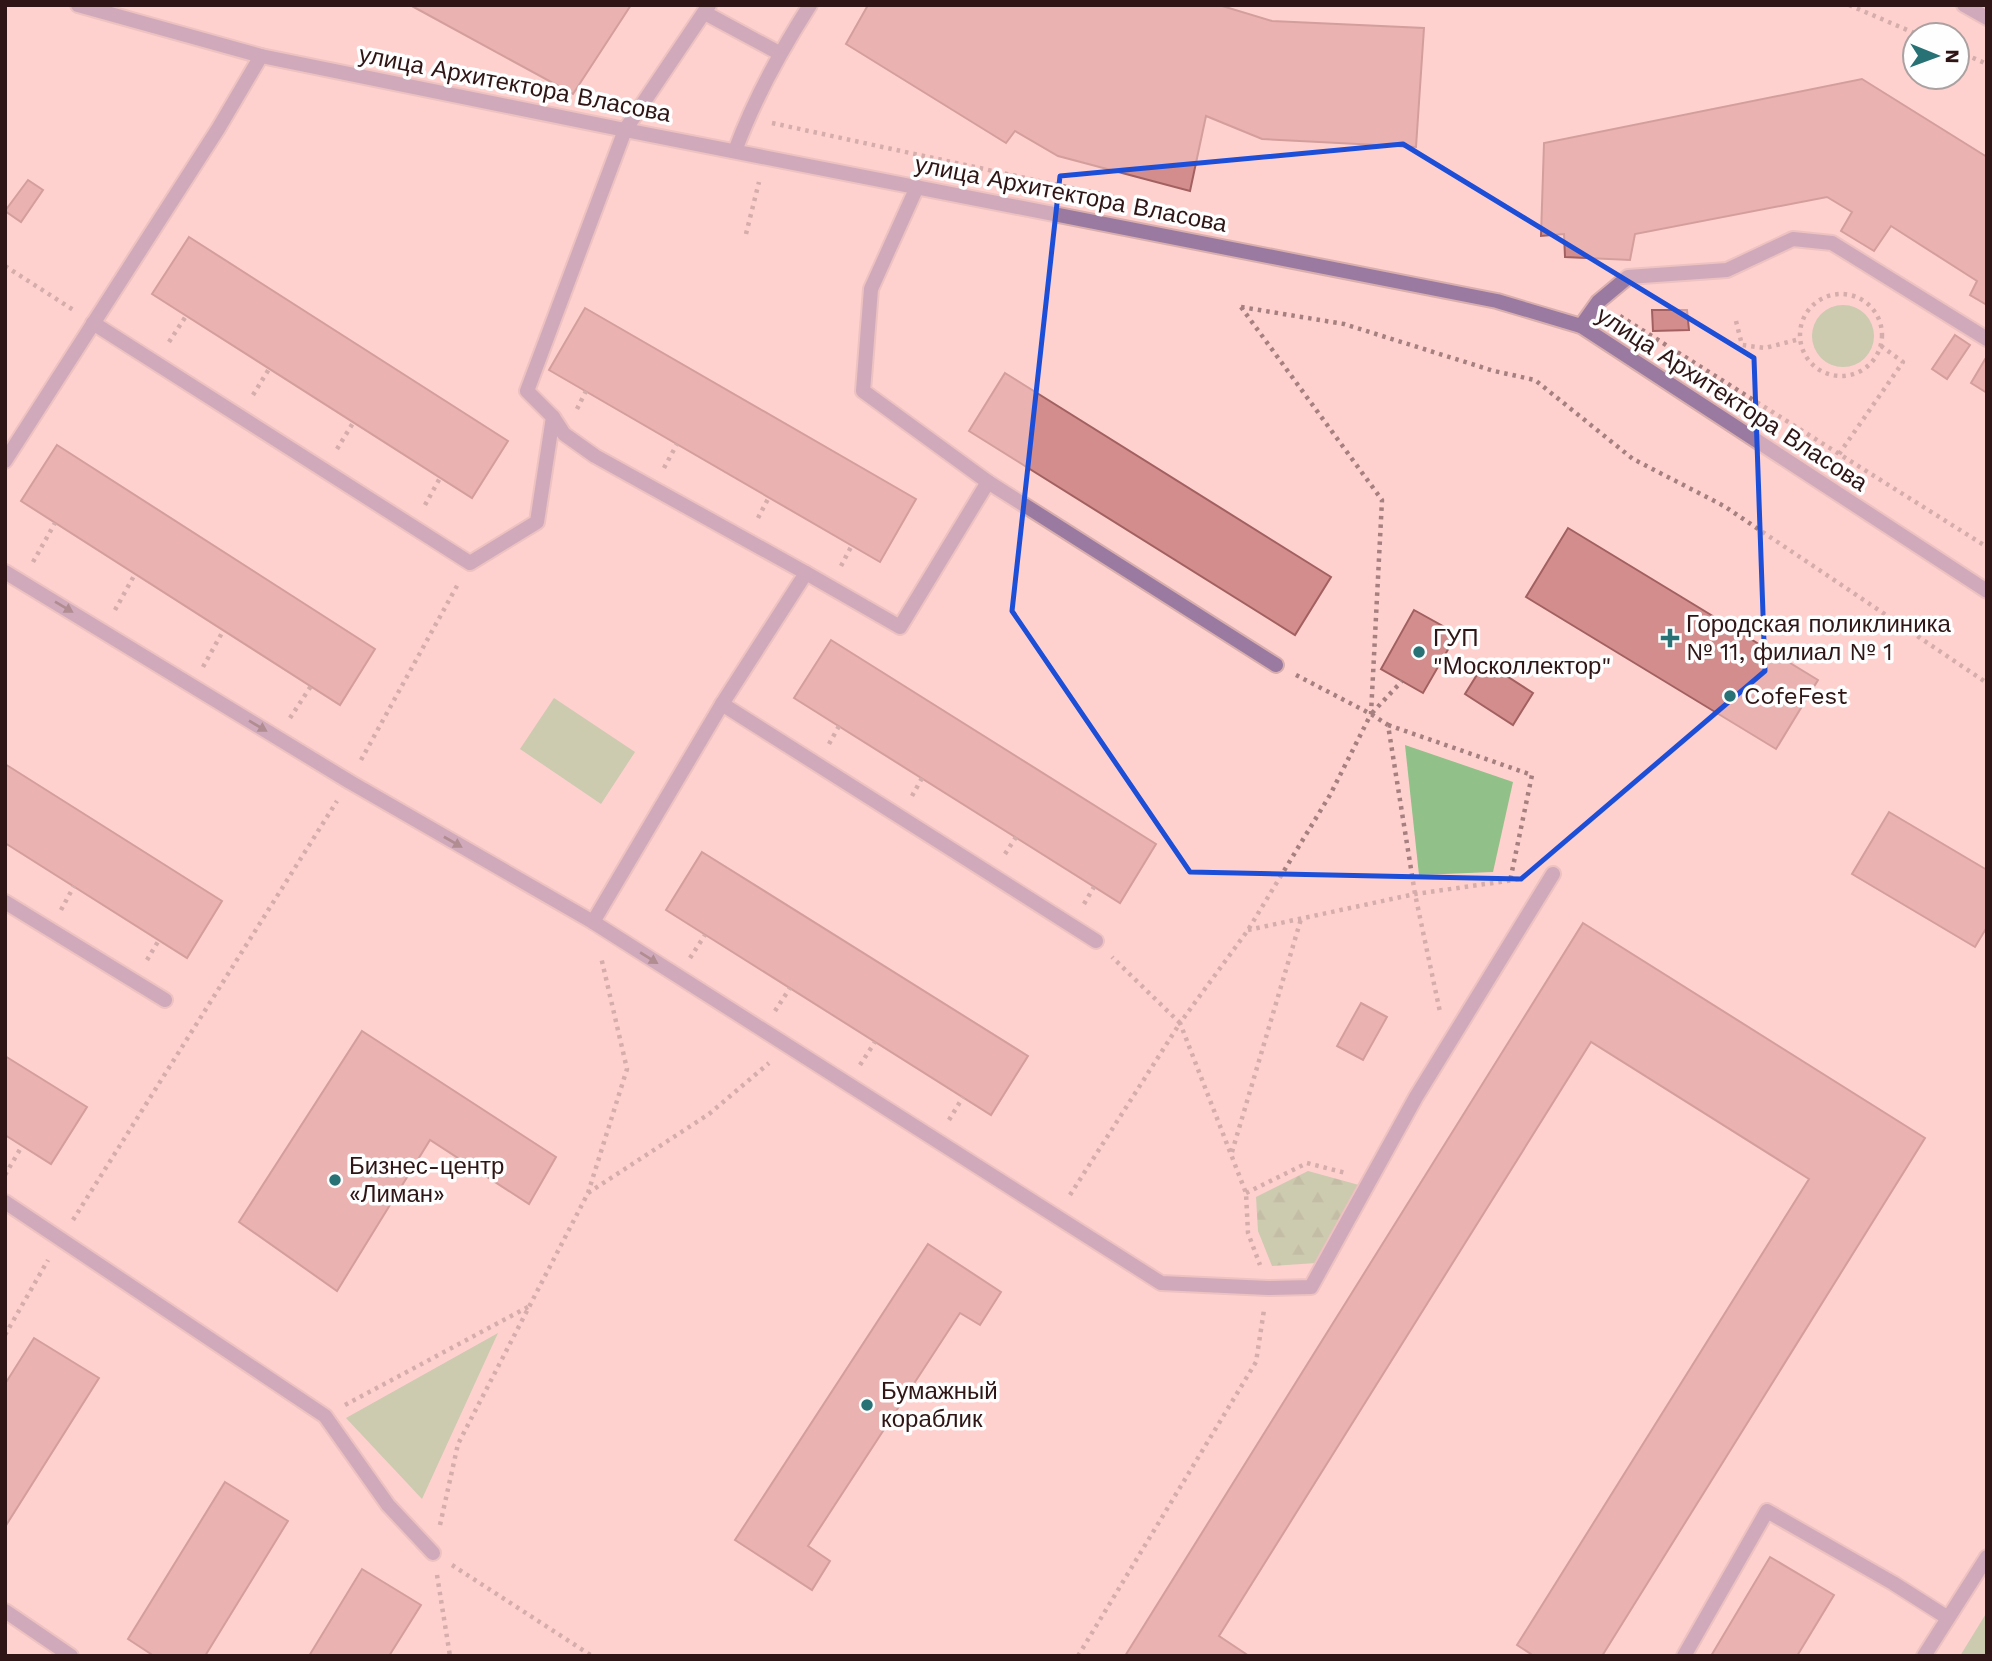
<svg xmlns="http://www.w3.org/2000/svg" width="1992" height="1661" font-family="'Work Sans',sans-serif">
	<defs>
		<pattern id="forest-firs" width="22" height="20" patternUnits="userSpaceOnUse" patternTransform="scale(1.75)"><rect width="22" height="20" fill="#91c088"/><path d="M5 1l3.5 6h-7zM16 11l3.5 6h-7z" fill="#7da474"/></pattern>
	</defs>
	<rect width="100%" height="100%" fill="#fed1cf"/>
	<path fill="url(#forest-firs)" d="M1308 1171 1359 1185 1316 1263 1272 1266 1258 1231 1256 1197Z"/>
	<g fill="#91c088">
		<circle cx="1843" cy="336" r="31"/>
		<path d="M554 698 635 752 601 804 520 749Z"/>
		<path d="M1405 745 1513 782 1493 872 1419 875Z"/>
		<path d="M498 1333 422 1499 346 1418Z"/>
		<path d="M1987 1612V1656H1960Z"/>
	</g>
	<g fill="#d28d8c" stroke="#a26160" stroke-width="2">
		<path d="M410 5H631L573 94Z"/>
		<path d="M868 5H1219L1272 21 1424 28 1416 147 1262 139 1206 116 1190 191 1058 156 1015 131 1006 143 846 44Z"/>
		<path d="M1862 79 1987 157V305L1970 295 1977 281 1891 226 1874 251 1841 231 1852 212 1827 197 1635 234 1630 260 1565 257 1564 234 1541 236 1544 143Z"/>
		<path d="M28 180 43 190 21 222 5 211Z"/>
		<path d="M189 237 508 441 472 498 152 294Z"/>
		<path d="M585 308 916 499 880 562 549 370Z"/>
		<path d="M1652 310H1687L1689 330 1653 331Z"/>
		<path d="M1955 335 1970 345 1947 379 1932 369Z"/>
		<path d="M1987 356V393L1971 383Z"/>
		<path d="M1005 373 1331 577 1295 635 969 431Z"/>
		<path d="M57 445 375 649 340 705 21 501Z"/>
		<path d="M1568 528 1818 680 1776 749 1526 597Z"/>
		<path d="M1414 610 1457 634 1423 693 1381 669Z"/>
		<path d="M831 640 1156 844 1120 903 794 698Z"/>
		<path d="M1485 662 1533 693 1513 725 1465 694Z"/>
		<path d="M5 764 222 901 187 958 5 843Z"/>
		<path d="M1889 812 1987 870V927L1975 947 1852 874Z"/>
		<path d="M702 852 1028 1056 991 1115 666 910Z"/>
		<path d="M1583 923 1925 1138 1602 1656H1534L1517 1645 1809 1179 1591 1042 1219 1636 1249 1656H1125Z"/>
		<path d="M1361 1003 1387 1017 1363 1060 1337 1046Z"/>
		<path d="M362 1031 556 1157 529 1204 430 1140 337 1291 239 1222Z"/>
		<path d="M5 1056 87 1107 51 1164 5 1135Z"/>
		<path d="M928 1244 1001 1292 980 1325 960 1313 808 1546 830 1561 812 1590 735 1540Z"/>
		<path d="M34 1338 99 1378 5 1527V1384Z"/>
		<path d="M225 1482 288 1521 205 1656H154L128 1639Z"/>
		<path d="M1770 1557 1834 1595 1797 1656H1711Z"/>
		<path d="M362 1569 421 1605 389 1656H309Z"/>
	</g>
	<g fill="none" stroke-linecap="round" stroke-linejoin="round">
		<g stroke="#d9afae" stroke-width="18">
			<g id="service">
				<path d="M705 13 779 53"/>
				<path d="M735 151C754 99 780 52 810 5"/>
				<path d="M93 323 470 563 537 522 553 417 527 391 625 130 709 5"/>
				<path d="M1581 326 1598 302 1628 277 1727 270 1793 239 1832 243 1987 339"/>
				<path d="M553 417 564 434 595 456 806 573"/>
				<path d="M5 461 218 129 261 56"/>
				<path d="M988 482 1276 665"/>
				<path d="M5 572 350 782 593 922 1161 1283 1268 1288 1311 1287 1416 1097 1553 874"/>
				<path d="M722 704 1096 941"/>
				<path d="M5 902 165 1000"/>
				<path d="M593 922 722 704 806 573 900 627 988 482 863 391 871 289 917 187"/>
				<path d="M5 1202 325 1416 388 1505 433 1553"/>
				<path d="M5 1611 71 1656"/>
				<path d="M1684 1656 1767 1511 1893 1583 1948 1618"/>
			</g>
		</g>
		<g stroke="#d9afae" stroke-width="18">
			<path id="minor" d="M78 5 261 56 625 130 1497 301 1581 326 1987 591"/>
		</g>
		<g stroke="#d9afae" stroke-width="18">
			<g id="tertiary">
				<path d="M1964 5 1987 18"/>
				<path d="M1924 1656 1987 1557"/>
			</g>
		</g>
		<g stroke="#a5807f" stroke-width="4.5" stroke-dasharray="3.5 5" stroke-linecap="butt">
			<path d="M1849 5 1919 35"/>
			<path d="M1957 51 1987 64"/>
			<path d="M772 123 1113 197"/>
			<path d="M746 234 759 182"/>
			<path d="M5 266 75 311"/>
			<circle cx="1841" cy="335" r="41"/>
			<path d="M1241 307 1382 500 1371 714 1330 795 1248 930 1180 1023 1246 1193 1248 1233 1260 1265"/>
			<path d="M1241 307 1344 324 1494 371 1535 380 1633 459 1724 506 1987 683"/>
			<path d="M1620 316 1987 547"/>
			<path d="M1736 321 1742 345 1765 348 1800 339"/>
			<path d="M169 342 186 316"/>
			<path d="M253 395 269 369"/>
			<path d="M577 409 586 391"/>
			<path d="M337 449 353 423"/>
			<path d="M1839 454 1903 362 1881 346"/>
			<path d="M664 468 677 444"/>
			<path d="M425 505 440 478"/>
			<path d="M758 518 769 497"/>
			<path d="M33 562 55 523"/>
			<path d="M841 566 852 545"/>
			<path d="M115 610 135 574"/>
			<path d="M203 667 223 631"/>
			<path d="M1296 675 1371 714 1388 725 1415 894 1440 1012"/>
			<path d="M1372 713 1402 681"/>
			<path d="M290 718 311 686"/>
			<path d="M1388 725 1532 775 1510 881"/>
			<path d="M829 744 839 726"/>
			<path d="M361 760 458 584"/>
			<path d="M912 796 922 778"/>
			<path d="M1005 854 1016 837"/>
			<path d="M1084 904 1094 887"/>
			<path d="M61 910 74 886"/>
			<path d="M1248 930 1415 894 1521 879"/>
			<path d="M690 958 705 935"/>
			<path d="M147 960 159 940"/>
			<path d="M775 1011 790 988"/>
			<path d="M860 1065 875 1042"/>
			<path d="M949 1120 963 1097"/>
			<path d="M1232 1152 1301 919"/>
			<path d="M5 1175 22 1146"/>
			<path d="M588 1193 709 1114 769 1063"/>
			<path d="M1246 1193 1307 1163 1346 1173"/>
			<path d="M1070 1195 1180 1023 1112 957"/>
			<path d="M73 1220 337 801"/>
			<path d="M5 1335 48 1260"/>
			<path d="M345 1405 528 1307"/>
			<path d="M440 1525 458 1444 588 1193 627 1069 601 957"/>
			<path d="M452 1565 592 1656"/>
			<path d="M437 1575 450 1656"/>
			<path d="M1078 1656 1256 1362 1264 1310"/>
		</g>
		<use href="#service" stroke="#9a7aa0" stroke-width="14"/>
		<use href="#minor" stroke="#9a7aa0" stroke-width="14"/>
		<use href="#tertiary" stroke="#9a7aa0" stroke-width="14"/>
	</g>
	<defs><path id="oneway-solid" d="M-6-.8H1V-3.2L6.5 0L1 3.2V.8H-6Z" transform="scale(1.75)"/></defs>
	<g fill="#543846">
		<use href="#oneway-solid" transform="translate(64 607) rotate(31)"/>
		<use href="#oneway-solid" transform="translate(258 726) rotate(31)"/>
		<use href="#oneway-solid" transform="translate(453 842) rotate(30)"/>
		<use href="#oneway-solid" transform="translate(649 958) rotate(32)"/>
	</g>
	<path d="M0 0H1992V1661H0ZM1403 144 1754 358 1765 671 1521 879 1190 872 1012 611 1060 176Z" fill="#fed1cf" fill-opacity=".55" fill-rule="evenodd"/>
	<path fill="none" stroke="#1d4ed8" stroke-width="5" stroke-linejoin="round" d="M1403 144 1754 358 1765 671 1521 879 1190 872 1012 611 1060 176Z"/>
	<g fill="#287276" stroke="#fefefe" stroke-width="2.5">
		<path d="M1666.5 627.5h7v7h7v7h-7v7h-7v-7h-7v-7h7z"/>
		<circle cx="1419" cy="652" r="7"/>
		<circle cx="1730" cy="696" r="7"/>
		<circle cx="335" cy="1180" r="7"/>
		<circle cx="867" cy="1405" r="7"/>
	</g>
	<g text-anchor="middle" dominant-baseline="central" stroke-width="7" stroke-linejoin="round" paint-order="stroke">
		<g font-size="24" fill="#2f1515" stroke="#fefefe">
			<text transform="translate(515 84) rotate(11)">улица Архитектора Власова</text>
			<text transform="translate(1071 194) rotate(11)">улица Архитектора Власова</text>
			<text transform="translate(1732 399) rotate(33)">улица Архитектора Власова</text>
		</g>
		<g font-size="24" fill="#2f1515" stroke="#fefefe" text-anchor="start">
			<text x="1686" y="624">Городская поликлиника<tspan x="1686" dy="28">№ 11, филиал № 1</tspan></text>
			<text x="1433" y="638">ГУП<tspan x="1433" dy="28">"Москоллектор"</tspan></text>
			<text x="1744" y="696">CofeFest</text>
			<text x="349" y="1166">Бизнес-центр<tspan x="349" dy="28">«Лиман»</tspan></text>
			<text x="881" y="1391">Бумажный<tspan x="881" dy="28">кораблик</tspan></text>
		</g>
	</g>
	<rect width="1992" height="1661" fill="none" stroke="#2f1515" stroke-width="14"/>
	<g transform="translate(1936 56) rotate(91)"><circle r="33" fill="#fefefe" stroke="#aba1a1" stroke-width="2"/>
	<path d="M0-5L12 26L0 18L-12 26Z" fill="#287276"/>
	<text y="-10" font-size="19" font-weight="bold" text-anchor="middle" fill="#2f1515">N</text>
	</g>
</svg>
